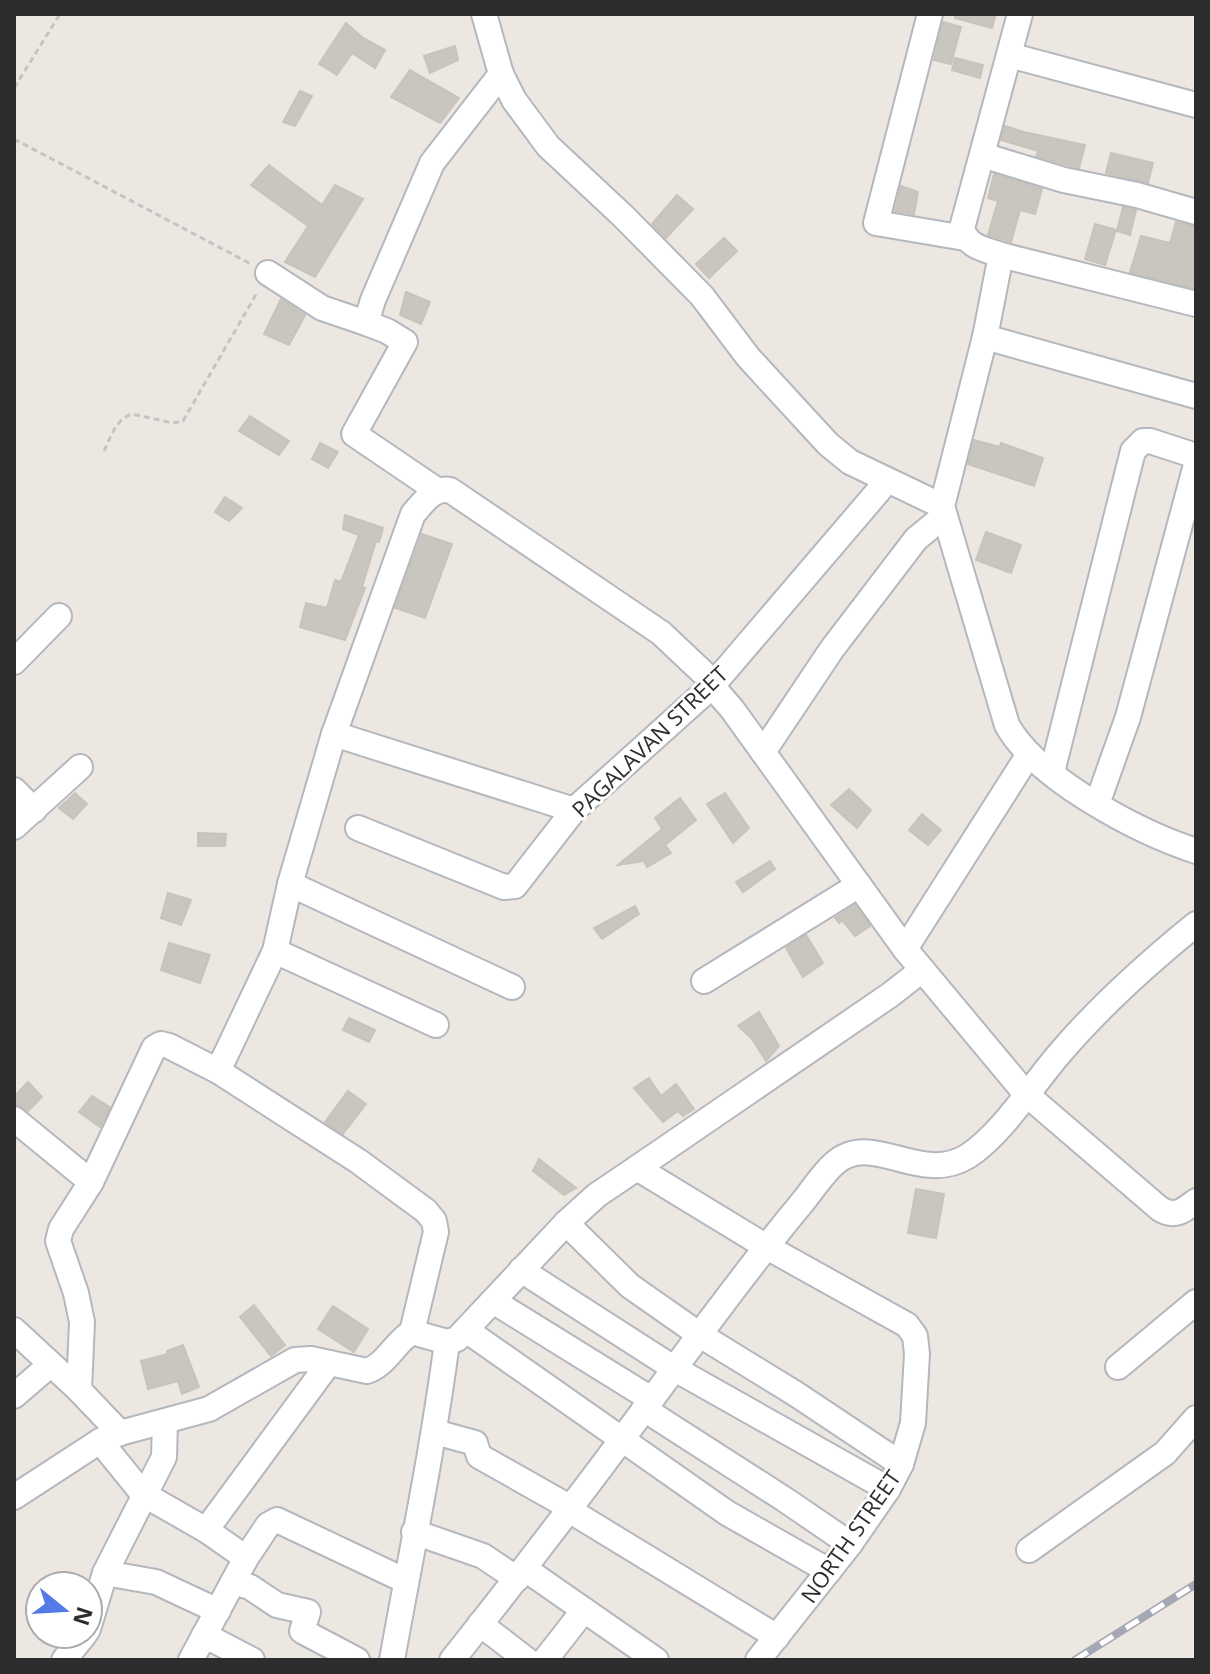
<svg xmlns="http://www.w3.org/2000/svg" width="1210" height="1674" font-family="'Open Sans',sans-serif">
	<rect width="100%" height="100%" fill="#ede7e1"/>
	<g fill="#c9c5bf" stroke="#c8c3bb" stroke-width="2">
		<path d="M955 14H996L992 28 955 18Z"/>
		<path d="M943 22 961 27 951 64 934 60Z"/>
		<path d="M346 23 363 38 385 50 375 68 352 53 337 75 319 64Z"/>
		<path d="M455 46 458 60 430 73 424 56Z"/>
		<path d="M955 58 983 65 980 78 952 70Z"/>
		<path d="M410 70 459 98 440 123 391 97Z"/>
		<path d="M300 91 312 96 295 126 283 122Z"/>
		<path d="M1005 126 1024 132 1085 145 1079 168 1036 156 1038 151 1001 140Z"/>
		<path d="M1111 153 1153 163 1148 183 1106 173Z"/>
		<path d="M269 165 322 205 335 185 363 199 315 277 285 262 308 226 251 185Z"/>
		<path d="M994 174 1042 189 1035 214 1020 210 1011 242 988 235 998 201 988 198Z"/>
		<path d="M901 186 918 192 914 214 895 211Z"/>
		<path d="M677 195 693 209 666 238 652 224Z"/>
		<path d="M1123 207 1136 210 1130 235 1117 231Z"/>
		<path d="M1176 222 1196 227V289L1130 272 1141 236 1170 243Z"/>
		<path d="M1095 224 1116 230 1105 265 1085 259Z"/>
		<path d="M724 238 737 251 709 278 696 264Z"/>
		<path d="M406 292 430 302 421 324 400 315Z"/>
		<path d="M281 299 305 315 289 345 264 334Z"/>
		<path d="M250 416 289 441 279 455 239 431Z"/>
		<path d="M974 440 1000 447 1001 443 1043 458 1034 486 968 464Z"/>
		<path d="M320 443 338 452 328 468 312 459Z"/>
		<path d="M225 497 242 508 229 521 215 512Z"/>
		<path d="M345 515 383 528 379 542 376 541 362 587 365 588 345 640 300 627 306 603 327 608 335 580 341 582 359 535 343 529Z"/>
		<path d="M986 532 1021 545 1011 573 976 560Z"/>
		<path d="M422 534 452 544 425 618 395 608Z"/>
		<path d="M849 789 871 810 857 828 831 805Z"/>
		<path d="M75 793 87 804 73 819 59 808Z"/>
		<path d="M725 793 749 828 733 843 707 804Z"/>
		<path d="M680 798 696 820 665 845 671 853 647 867 644 861 618 865 662 829 655 818Z"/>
		<path d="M922 814 941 830 928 845 909 830Z"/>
		<path d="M198 833 226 834 225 846H198Z"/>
		<path d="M770 861 775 869 743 892 736 882Z"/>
		<path d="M168 893 191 900 181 925 161 918Z"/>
		<path d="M855 905 870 926 855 936 842 920 839 923 835 918Z"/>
		<path d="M635 906 639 914 602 939 594 928Z"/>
		<path d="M806 935 823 963 803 977 786 948Z"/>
		<path d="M169 943 210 955 200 983 161 970Z"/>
		<path d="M759 1012 779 1046 766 1061 752 1039 738 1026Z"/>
		<path d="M349 1018 375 1030 369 1042 343 1030Z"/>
		<path d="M649 1078 661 1096 676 1084 694 1109 683 1116 678 1111 663 1122 634 1088Z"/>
		<path d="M28 1082 42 1097 28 1111 14 1104V1097Z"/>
		<path d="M348 1091 366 1104 343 1134 325 1122Z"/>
		<path d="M92 1096 110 1107 100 1127 79 1112Z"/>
		<path d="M539 1159 576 1188 564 1195 533 1171Z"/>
		<path d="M916 1189 944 1194 936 1238 908 1233Z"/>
		<path d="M254 1305 285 1345 271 1356 240 1317Z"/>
		<path d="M333 1306 368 1329 354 1352 318 1329Z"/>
		<path d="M183 1345 199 1387 182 1394 178 1381 148 1389 141 1361 168 1354 167 1351Z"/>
	</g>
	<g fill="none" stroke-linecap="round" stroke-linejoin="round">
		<g stroke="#b5b7bf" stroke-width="28">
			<g id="minor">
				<path d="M484 14 501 74 514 100 548 146 623 216 702 296 748 357 828 444 850 462 942 506 1007 725C1037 779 1138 832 1196 851"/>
				<path d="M930 14 876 223 965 238"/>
				<path d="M1009 55 1196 105"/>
				<path d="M982 155 1064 180 1137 195 1196 212"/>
				<path d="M1001 255 1196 304"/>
				<path d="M268 273 322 308 366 323 373 300 432 163 501 74"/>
				<path d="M366 323 387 331 405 342 354 434 438 491"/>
				<path d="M985 337 1196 396"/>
				<path d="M942 506 985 337 1001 255C984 249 967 247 962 228L1020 14"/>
				<path d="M14 662 59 616"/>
				<path d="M712 686 732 709 905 949 1026 1094 1160 1209C1175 1218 1183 1211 1196 1201"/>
				<path d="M763 752 832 649 916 539 944 516"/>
				<path d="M1052 772 1133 451 1143 441H1150L1196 456"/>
				<path d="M14 790 34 810"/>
				<path d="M1097 804 1128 717 1196 465"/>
				<path d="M574 810 334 734 413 514C423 503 433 487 450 490L661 633 714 683"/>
				<path d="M14 827 80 767"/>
				<path d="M358 828 504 887 515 886 574 810 712 686 887 481"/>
				<path d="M290 884 512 987"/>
				<path d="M905 949 1029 754"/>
				<path d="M275 951 436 1025"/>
				<path d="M704 981 859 885"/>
				<path d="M218 1071 358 1161 426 1211 434 1221 436 1232 412 1332"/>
				<path d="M14 1119 91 1182"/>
				<path d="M637 1168 890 995 922 970"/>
				<path d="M566 1223 630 1286 700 1335 796 1394 901 1464"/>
				<path d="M521 1270 675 1369 888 1489"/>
				<path d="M493 1301 651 1399"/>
				<path d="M14 1330 79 1390"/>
				<path d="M466 1330 727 1513 829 1571"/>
				<path d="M1118 1367 1196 1302"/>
				<path d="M14 1396 50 1365"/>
				<path d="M644 1409 784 1499 850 1544"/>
				<path d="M435 1432 475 1443 479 1456 571 1508"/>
				<path d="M120 1433 79 1390 82 1322 76 1293 58 1241 61 1229 91 1182 154 1048 161 1044 169 1046 218 1071 275 951 290 884 334 734"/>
				<path d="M100 1441 143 1494 206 1530 329 1363"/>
				<path d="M14 1497 100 1441 120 1433 209 1409 295 1360 311 1359 367 1371C386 1365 395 1342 412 1332L447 1342 457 1339 566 1223 597 1195 637 1168 765 1246 907 1325 915 1336 917 1354 913 1423 901 1464 888 1489 850 1544 758 1660"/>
				<path d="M569 1510 777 1637"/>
				<path d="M414 1532 483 1556 517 1579"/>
				<path d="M1029 1550 1165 1453 1196 1418"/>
				<path d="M246 1558 268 1525 277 1520 406 1581"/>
				<path d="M525 1569 656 1660"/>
				<path d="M105 1573 156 1582 218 1611"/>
				<path d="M233 1582 250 1587 277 1605 308 1612 302 1631 357 1660"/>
				<path d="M480 1624 527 1660"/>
				<path d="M88 1629 105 1573 164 1457 165 1422"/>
				<path d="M204 1635 252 1660"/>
				<path d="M64 1660 85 1634"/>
				<path d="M191 1660 246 1558 206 1530"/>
				<path d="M392 1660C411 1554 433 1449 447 1342"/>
				<path d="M452 1660C536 1555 617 1447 697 1338 731 1293 764 1248 801 1204 812 1191 822 1174 835 1163 872 1130 920 1186 968 1156 1001 1135 1034 1083 1060 1053 1100 1006 1148 963 1196 924"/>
				<path d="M545 1660 584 1610"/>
			</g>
		</g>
		<g stroke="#c4c4c4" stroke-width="3" stroke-dasharray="6 4" stroke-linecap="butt">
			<path d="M14 88 60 14"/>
			<path d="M14 139 251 264"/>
			<path d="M104 451C111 437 116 419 132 414L173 423 183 421 258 291"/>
		</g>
		<use href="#minor" stroke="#fff" stroke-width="24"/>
		<g stroke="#a4a8b5" stroke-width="8">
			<path id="rail" d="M1075 1660 1196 1584"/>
		</g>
		<use href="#rail" stroke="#fff" stroke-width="5" stroke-dasharray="15" stroke-linecap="butt"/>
	</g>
	<g text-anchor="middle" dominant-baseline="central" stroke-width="6" stroke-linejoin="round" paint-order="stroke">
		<g font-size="22" fill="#2d2d2d" stroke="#fff">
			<text transform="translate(649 741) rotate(-44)">PAGALAVAN STREET</text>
			<text transform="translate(850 1536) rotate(-55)">NORTH STREET</text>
		</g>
	</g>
	<rect width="1210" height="1674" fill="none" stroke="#2d2d2d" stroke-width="32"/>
	<g transform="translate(64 1610) rotate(108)"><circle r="38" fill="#ffffff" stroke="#ababab" stroke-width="2"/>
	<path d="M0-6L14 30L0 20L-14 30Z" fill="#547ae7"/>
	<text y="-12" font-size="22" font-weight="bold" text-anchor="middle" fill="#2d2d2d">N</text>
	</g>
</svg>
